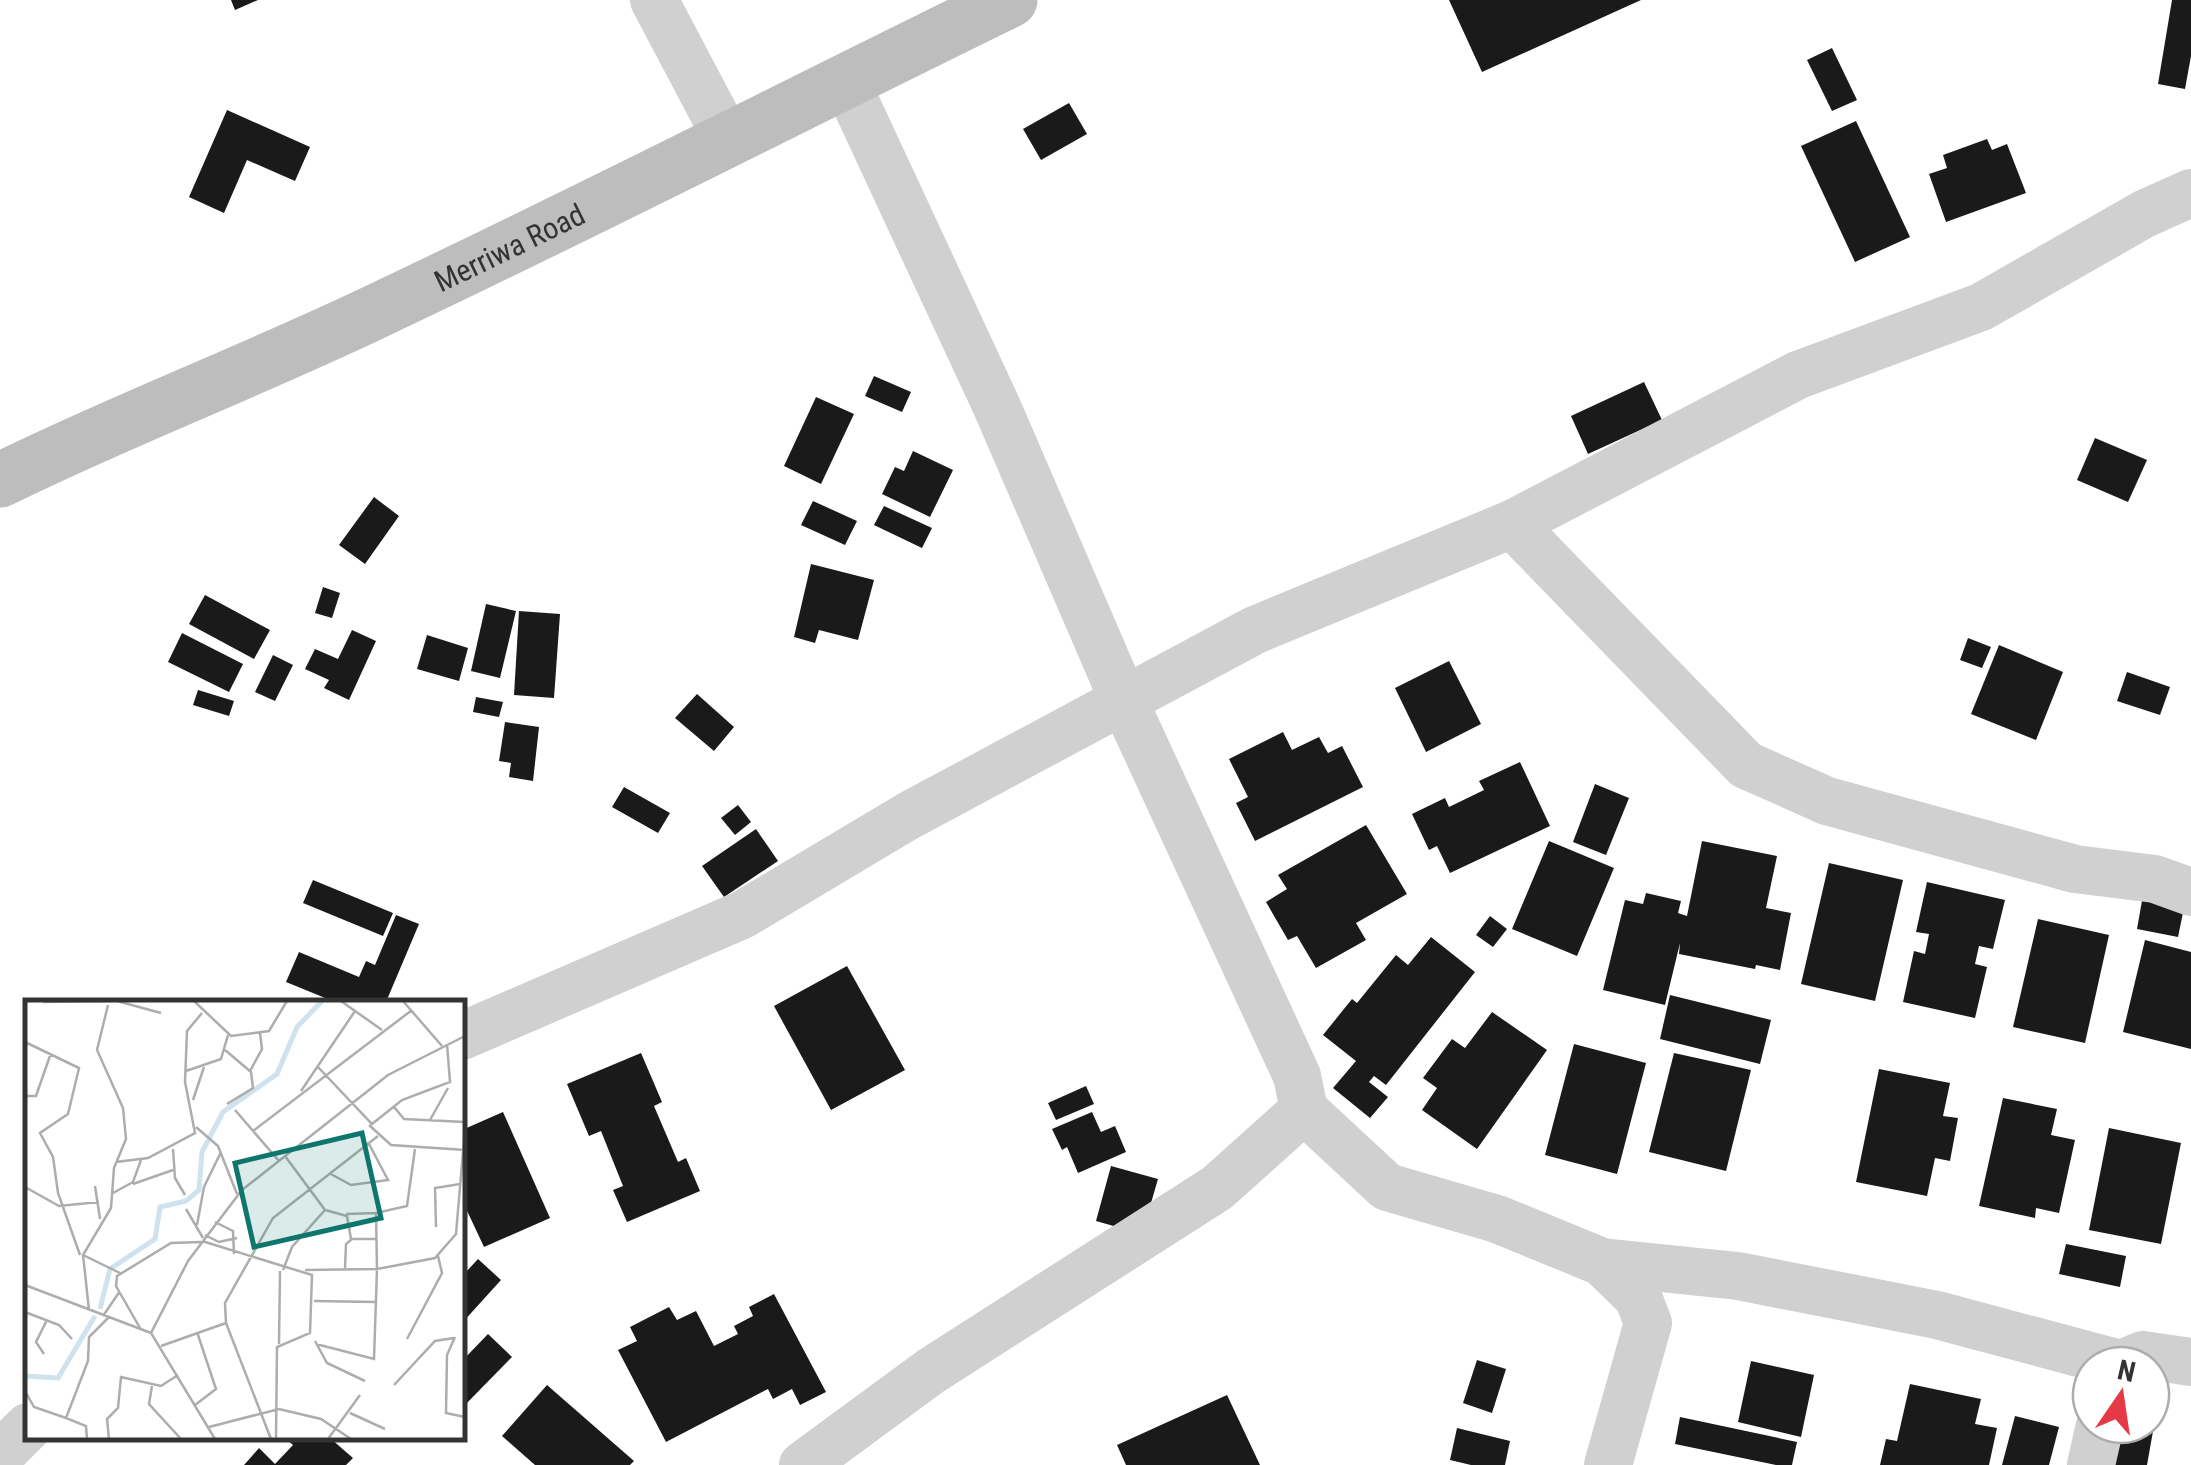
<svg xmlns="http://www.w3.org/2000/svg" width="2191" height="1465" font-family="'Roboto Condensed',sans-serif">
	<rect width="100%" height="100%" fill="#fff"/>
	<g fill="#1a1a1a">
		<path d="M231 0H258L235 10Z"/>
		<path d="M1449 0H1641L1482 72Z"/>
		<path d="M2172 0H2191V56L2185 89 2158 84Z"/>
		<path d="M1832 48 1857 100 1832 111 1807 60Z"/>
		<path d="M1069 103 1087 134 1041 160 1023 129Z"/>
		<path d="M227 110 310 147 295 181 247 160 224 213 189 197Z"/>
		<path d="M1856 121 1910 237 1855 262 1801 146Z"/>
		<path d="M1987 139 1992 150 2007 144 2026 193 1946 222 1929 174 1947 168 1943 155Z"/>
		<path d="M874 376 911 392 902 412 865 396Z"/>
		<path d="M1644 382 1662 420 1588 454 1571 416Z"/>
		<path d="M816 397 854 414 821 484 784 466Z"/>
		<path d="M2095 438 2147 460 2128 502 2077 480Z"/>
		<path d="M913 451 953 470 930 517 882 494 895 467 904 471Z"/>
		<path d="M374 497 399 516 365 564 339 545Z"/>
		<path d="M813 501 857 521 845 545 801 525Z"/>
		<path d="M884 506 932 528 922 548 874 525Z"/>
		<path d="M811 564 874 580 858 640 819 630 815 643 794 637Z"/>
		<path d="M323 587 340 593 332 618 315 613Z"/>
		<path d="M205 595 270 630 254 659 189 624Z"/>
		<path d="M486 604 516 611 500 678 471 671Z"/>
		<path d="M519 611 560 614 554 698 514 695Z"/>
		<path d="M352 630 376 641 349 700 324 688 329 680 305 669 315 649 338 659Z"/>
		<path d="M182 633 243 664 229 692 168 662Z"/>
		<path d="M427 635 468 648 459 681 417 669Z"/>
		<path d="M1968 638 1991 647 1982 668 1960 660Z"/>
		<path d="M1999 645 2063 672 2036 740 1971 714Z"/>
		<path d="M273 655 293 665 275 701 255 692Z"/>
		<path d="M1449 661 1481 724 1426 752 1395 688Z"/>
		<path d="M2127 672 2170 687 2160 715 2117 701Z"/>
		<path d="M198 690 234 701 229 716 193 705Z"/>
		<path d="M697 694 734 727 714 751 675 718Z"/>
		<path d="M476 697 503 702 499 717 473 712Z"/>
		<path d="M505 722 539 727 533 781 509 777 511 763 499 761Z"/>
		<path d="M1283 732 1292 750 1319 737 1328 753 1342 746 1363 787 1255 841 1236 803 1248 797 1229 759Z"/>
		<path d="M1520 762 1550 826 1450 873 1437 846 1429 850 1412 814 1445 798 1449 807 1484 790 1479 781Z"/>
		<path d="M1595 784 1629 798 1606 855 1573 842Z"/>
		<path d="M624 787 670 813 658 833 612 807Z"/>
		<path d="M738 805 751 822 735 835 721 818Z"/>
		<path d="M1366 825 1407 894 1356 923 1366 940 1316 968 1297 936 1288 940 1266 902 1287 889 1278 875Z"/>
		<path d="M756 829 778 861 724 897 702 866Z"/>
		<path d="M1549 841 1614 868 1577 956 1512 929Z"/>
		<path d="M1702 841 1777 856 1766 908 1791 913 1780 970 1756 965 1755 969 1679 954 1680 943 1665 1005 1603 990 1625 900 1643 904 1646 893 1681 901 1678 913 1687 916Z"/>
		<path d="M1829 863 1903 880 1875 1001 1801 984Z"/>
		<path d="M313 880 393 913 383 936 303 903Z"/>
		<path d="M1927 882 2005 900 1993 949 1979 946 1975 964 1987 967 1975 1018 1903 1002 1914 951 1925 954 1929 934 1916 932Z"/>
		<path d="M2143 895 2185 903 2178 937 2137 929Z"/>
		<path d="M396 915 419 924 386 1002H335L286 982 299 952 359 977 366 961 375 965Z"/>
		<path d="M1490 916 1507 929 1493 947 1476 935Z"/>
		<path d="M2038 919 2109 935 2085 1043 2013 1027Z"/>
		<path d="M1431 937 1475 972 1386 1085 1374 1076 1369 1082 1388 1097 1370 1118 1333 1088 1356 1061 1323 1035 1352 999 1357 1003 1396 955 1408 965Z"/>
		<path d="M2145 940 2191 952V1049L2123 1032Z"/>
		<path d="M847 966 905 1070 831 1110 774 1006Z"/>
		<path d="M1670 995 1771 1020 1760 1064 1660 1039Z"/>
		<path d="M1492 1012 1547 1050 1477 1149 1422 1110 1437 1088 1423 1078 1452 1039 1465 1048Z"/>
		<path d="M1574 1044 1646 1063 1617 1174 1545 1155Z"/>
		<path d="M641 1053 662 1102 654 1106 678 1162 686 1158 700 1191 627 1222 613 1190 623 1186 601 1131 589 1136 567 1084Z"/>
		<path d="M1674 1053 1751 1070 1726 1171 1649 1152Z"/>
		<path d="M1879 1069 1950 1083 1943 1116 1958 1118 1950 1161 1935 1158 1927 1196 1856 1182Z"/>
		<path d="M1086 1086 1094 1104 1056 1120 1048 1103Z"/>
		<path d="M2003 1098 2057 1109 2051 1135 2075 1140 2059 1213 2036 1208 2035 1218 1979 1206Z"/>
		<path d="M503 1112 550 1218 484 1247 462 1200V1130Z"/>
		<path d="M1092 1112 1101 1132 1115 1126 1126 1152 1078 1173 1067 1147 1062 1150 1052 1129Z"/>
		<path d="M2109 1128 2181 1143 2161 1244 2089 1230Z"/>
		<path d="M1111 1166 1158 1179 1142 1234 1096 1221Z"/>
		<path d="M2066 1244 2126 1256 2120 1287 2059 1274Z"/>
		<path d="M478 1259 501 1280 462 1323V1268L466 1272Z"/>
		<path d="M774 1294 826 1392 800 1405 792 1389 773 1399 768 1389 666 1442 618 1350 637 1341 630 1327 669 1307 677 1320 696 1311 714 1346 738 1334 734 1326 753 1316 749 1307Z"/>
		<path d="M488 1334 512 1357 462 1408V1361Z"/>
		<path d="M1477 1360 1506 1369 1492 1413 1463 1403Z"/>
		<path d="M1751 1361 1814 1375 1801 1437 1738 1422Z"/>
		<path d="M1910 1384 1981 1399 1975 1424 1997 1428 1989 1465H1880L1886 1439 1897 1441Z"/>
		<path d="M547 1385 634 1461 630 1465H535L502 1436Z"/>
		<path d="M1227 1395 1260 1465H1126L1117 1445Z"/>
		<path d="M2151 1402 2158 1403 2147 1465H2103L2111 1425H2151Z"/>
		<path d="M2015 1416 2059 1427 2049 1465H2002Z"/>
		<path d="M1680 1417 1797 1442 1792 1465H1776L1675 1444Z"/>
		<path d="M1457 1428 1510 1441 1505 1465H1471L1450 1460Z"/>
		<path d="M285 1438H330L353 1458 346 1465H244L259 1448 275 1464 293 1445Z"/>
	</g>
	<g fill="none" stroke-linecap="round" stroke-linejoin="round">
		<g stroke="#d0d0d0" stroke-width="48">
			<path d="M654 0 729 142"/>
			<path d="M1512 524 1746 765 1827 801 2075 869 2155 879 2191 892"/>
			<path d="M462 1036 742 915 908 816 1255 630 1512 524 1798 375 1981 307 2144 214 2191 193"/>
			<path d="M1304 1110 1387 1187 1497 1219 1602 1262 1638 1297 1648 1323 1608 1465"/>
			<path d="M1602 1262 1738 1276 1937 1315 2120 1364"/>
			<path d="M2119 1365 2143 1355 2191 1362"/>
			<path d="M0 1455 28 1427"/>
			<path d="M803 1465 931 1371 1217 1188 1304 1110 1297 1076 1123 699 997 407 845 80"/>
			<path d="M2091 1465 2100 1425"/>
		</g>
		<path stroke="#bdbdbd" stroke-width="55" id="s1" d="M0 480C124 419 254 370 379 310 591 210 799 103 1010 0"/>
	</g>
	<g text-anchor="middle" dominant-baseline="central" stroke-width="10" stroke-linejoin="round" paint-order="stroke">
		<g font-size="30" fill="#333" stroke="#fff">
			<text stroke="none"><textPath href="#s1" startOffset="560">Merriwa Road</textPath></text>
		</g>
	</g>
	<g transform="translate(25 1000)">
		<rect width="440" height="440" fill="#fff"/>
		<path fill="none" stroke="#cfe2ee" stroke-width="5" d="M75 309 85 269 130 239 135 207 161 201 174 190 177 152 198 112 252 74 272 27 297 1M0 376 33 378 70 316"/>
		<path fill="none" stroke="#adadad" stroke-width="2.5" d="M92 1 136 13M169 1 206 36 244 31 262 1M316 1 357 30M378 1 417 46M18 2 89 1M0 42 54 68 43 114 15 133 28 157 33 193 55 255M200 50 226 72 228 88 202 104M292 66 347 124 377 100 425 82 422 44M161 71 196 59 203 35M225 71 237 49 235 33M276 91 330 11M0 96H11L26 53M168 100 179 67M369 107 379 119 440 122M210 110 254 161M405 120 423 88M344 125 366 145 440 150M171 127 193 146 212 194M228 131 387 10M148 149 150 178 160 195M91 162 123 158 170 133 160 82 162 31 177 13M304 173 326 185 363 180 343 142M108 184 148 170M70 186 75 219M0 187 34 206 74 202M88 193 108 182 116 160M161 209 178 238M300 210 322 216 326 239H351M321 214 351 213M190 222 208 231 209 254M172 225 179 187 196 152M411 227 410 188 435 184M180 235 194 242 212 238M177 241 287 275 285 333 252 347 251 439M58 255 95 273M320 268 321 244 327 239M258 270 267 247 300 210 260 156M280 270 352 269 351 213 382 206 390 149M0 285 126 333M289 301 351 302M64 310 58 255 86 208 89 168 101 139 98 108 72 50 83 5M0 312 34 325 47 339M78 316 95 291M115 328 91 286 92 276 146 243 176 242M430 337 422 355 421 413 440 417M382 339 417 273 413 256M290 341 302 363 340 381M254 344 255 271M291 344 349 359 352 269 410 258 431 234 440 128M136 346 201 323M19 354 11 342 22 320M369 385 410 341 429 338M127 386 124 404 156 439M0 391 9 407 41 418M170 405 191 389 172 332M325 413 360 429M184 427 254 409 296 419 326 439M62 439 61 426 41 418 63 361 64 337 83 318M84 439 82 419 93 408 96 377 136 386 153 375M190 439 126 333 163 261 217 190 363 75 440 36M246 439 201 323 200 303 248 218 353 136M303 439 335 395"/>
		<path fill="#0f766e" fill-opacity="0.15" stroke="#0f766e" stroke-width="5" d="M337 133 356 218 229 247 210 163Z"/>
		<rect width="440" height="440" fill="none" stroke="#333" stroke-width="5"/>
	</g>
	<g transform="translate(2121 1395) rotate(13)"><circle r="48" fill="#ffffff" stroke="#adadad" stroke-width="2.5"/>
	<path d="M0-8L18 38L0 25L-18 38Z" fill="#e63946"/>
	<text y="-15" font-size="28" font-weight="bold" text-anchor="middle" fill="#333333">N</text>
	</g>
</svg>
